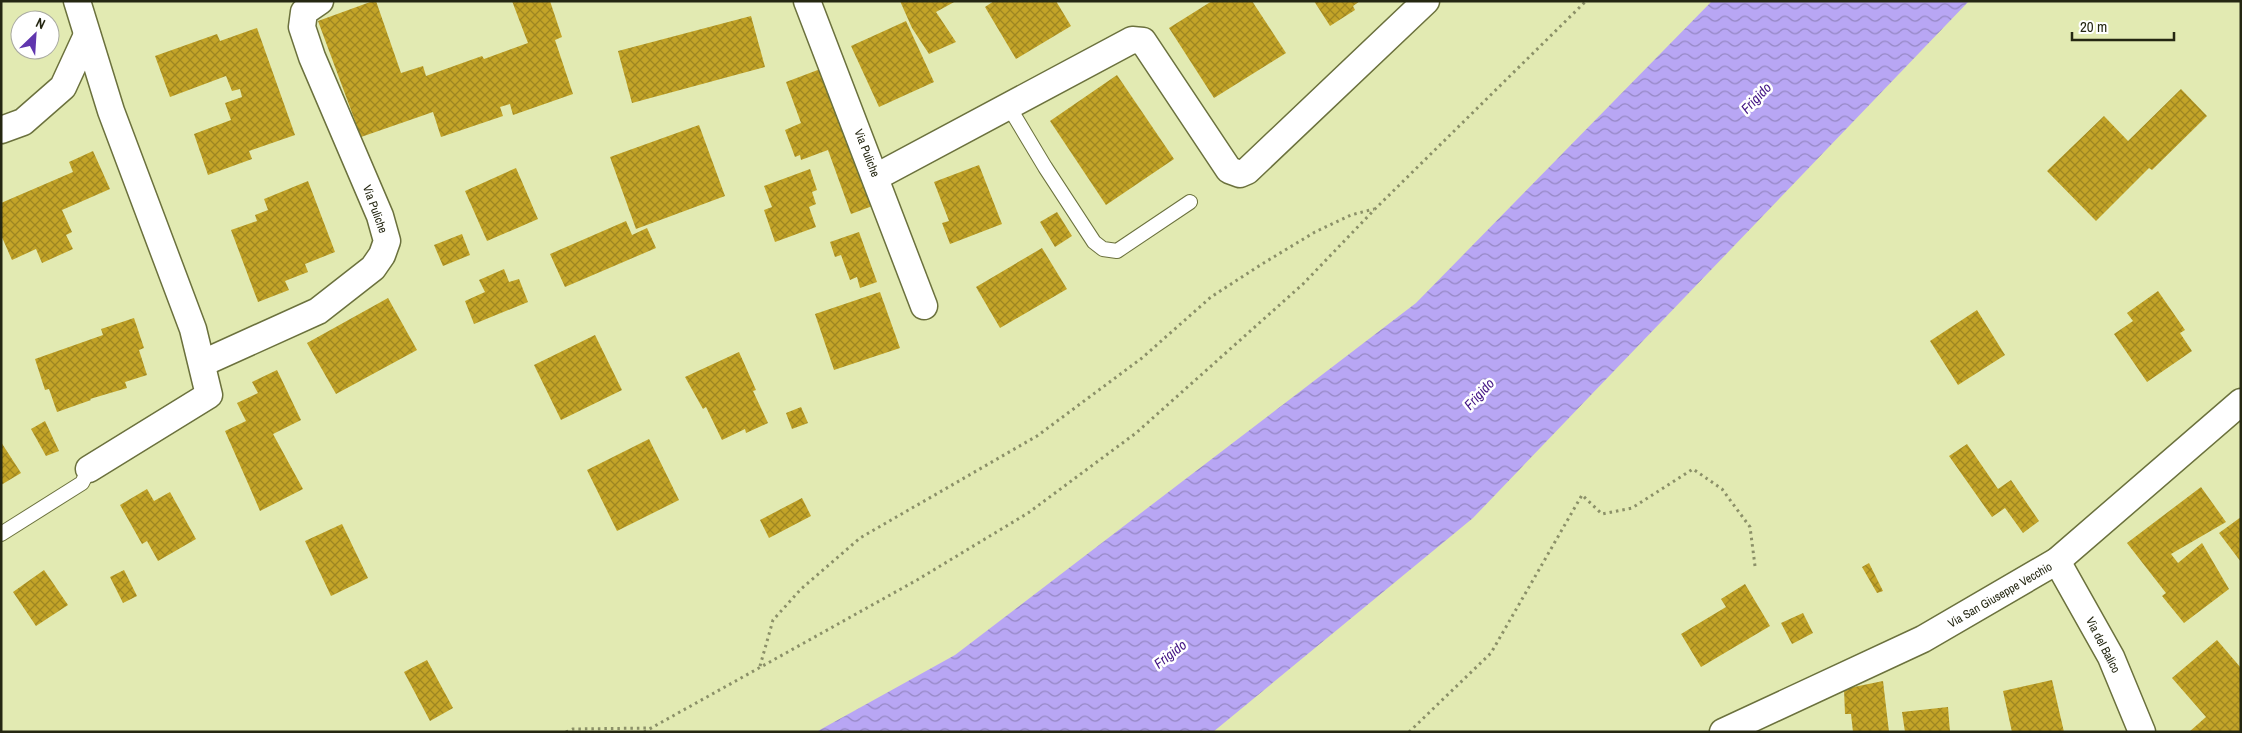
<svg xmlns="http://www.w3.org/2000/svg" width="2242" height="733" font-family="'Archivo Narrow',sans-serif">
	<defs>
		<pattern id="water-waves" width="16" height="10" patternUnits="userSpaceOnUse" patternTransform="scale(1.25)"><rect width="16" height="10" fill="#b8a6f4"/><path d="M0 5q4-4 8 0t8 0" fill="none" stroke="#9587c4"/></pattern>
		<pattern id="building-cross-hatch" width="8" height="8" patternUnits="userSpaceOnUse" patternTransform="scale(1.25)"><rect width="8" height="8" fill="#c3a428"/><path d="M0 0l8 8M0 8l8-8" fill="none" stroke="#9e8621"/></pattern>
	</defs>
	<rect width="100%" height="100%" fill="#e2eab2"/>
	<path fill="url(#water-waves)" d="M1712 1H1969L1473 518 1213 732H816L955 655 1416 303Z"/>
	<g fill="url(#building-cross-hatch)">
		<path d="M373 1H376L401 73 423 66 426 76 482 56 484 59 528 43 512 1H550L562 37 555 40 573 94 513 115 510 104 500 107 503 116 441 137 433 112 361 137 318 21Z"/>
		<path d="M900 1H956L936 12 956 42 929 54 912 28Z"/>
		<path d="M994 1H1056L1071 26 1016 59 985 7Z"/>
		<path d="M1212 1H1252L1286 53 1214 98 1169 28Z"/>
		<path d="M1314 1H1360L1353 6 1355 10 1330 26Z"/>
		<path d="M751 16 765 67 632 103 618 51Z"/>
		<path d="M906 21 934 82 879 107 851 46Z"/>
		<path d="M257 28 295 135 249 151 252 159 208 175 194 134 231 120 225 103 242 97 240 89 232 91 226 76 170 97 155 56 217 34 220 41Z"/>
		<path d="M823 68 875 205 851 214 828 150 801 160 800 155 795 157 785 130 801 123 786 82Z"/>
		<path d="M1117 75 1174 159 1106 205 1050 121Z"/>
		<path d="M2181 89 2207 116 2152 170 2149 168 2096 221 2047 171 2104 116 2128 141Z"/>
		<path d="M699 125 725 196 636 229 610 157Z"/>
		<path d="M93 151 110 189 62 210 72 232 66 235 73 249 42 263 36 249 12 260 1 235V203L73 172 69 162Z"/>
		<path d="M979 165 1002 224 950 244 942 223 949 221 934 182Z"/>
		<path d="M516 168 538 219 487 241 465 191Z"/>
		<path d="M810 169 817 190 812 192 816 204 809 207 816 227 775 242 764 210 772 207 764 186Z"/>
		<path d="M308 181 335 252 305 264 308 272 285 281 289 290 258 302 231 230 257 221 255 215 268 210 264 199Z"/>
		<path d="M1057 212 1072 236 1055 247 1040 222Z"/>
		<path d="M626 221 632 235 647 228 656 248 565 287 550 254Z"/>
		<path d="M859 232 877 282 860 288 857 277 850 280 841 255 835 257 830 242Z"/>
		<path d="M462 234 470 255 443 266 434 245Z"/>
		<path d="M1042 248 1067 289 1000 328 976 287Z"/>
		<path d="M504 269 509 282 519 279 528 302 474 324 465 301 485 292 479 280Z"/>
		<path d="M2158 291 2185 330 2180 333 2192 351 2147 382 2114 334 2133 321 2127 313Z"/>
		<path d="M880 292 900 348 834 370 815 314Z"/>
		<path d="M388 298 417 350 336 394 307 343Z"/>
		<path d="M1977 310 2005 355 1958 385 1930 341Z"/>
		<path d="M134 318 144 348 139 350 147 375 125 382 127 388 90 399 91 400 57 412 49 389 45 390 35 359 103 335 101 329Z"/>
		<path d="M595 335 622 390 561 420 534 365Z"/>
		<path d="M739 352 756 390 753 391 768 423 746 433 745 429 722 440 706 407 703 409 685 377Z"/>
		<path d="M277 370 301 420 273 434 303 489 260 511 225 431 246 421 237 403 258 393 252 382Z"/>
		<path d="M801 407 808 423 792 429 786 413Z"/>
		<path d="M45 421 59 451 46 456 31 429Z"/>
		<path d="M649 439 679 500 617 531 587 470Z"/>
		<path d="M1 442 21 473 1 485Z"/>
		<path d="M1967 444 1998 489 2011 480 2039 521 2023 533 2005 508 1992 517 1949 456Z"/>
		<path d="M2201 487 2226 522 2171 554 2178 563 2202 543 2229 589 2184 623 2162 596 2166 593 2127 543Z"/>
		<path d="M147 489 154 501 170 492 196 539 158 561 147 541 142 544 120 505Z"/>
		<path d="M802 498 811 516 769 538 760 520Z"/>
		<path d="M2241 517V562L2219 533Z"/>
		<path d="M342 524 368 578 331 596 305 541Z"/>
		<path d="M1869 563 1883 591 1877 593 1862 567Z"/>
		<path d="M44 570 68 605 36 626 13 592Z"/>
		<path d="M124 570 137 596 123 603 110 577Z"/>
		<path d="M1745 584 1770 626 1701 667 1681 634 1726 607 1721 599Z"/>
		<path d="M1803 613 1813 633 1792 644 1781 623Z"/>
		<path d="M2217 640 2241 668V732H2189L2206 717 2172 678Z"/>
		<path d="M427 660 453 708 430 721 404 672Z"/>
		<path d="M2052 680 2064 732H2012L2003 691Z"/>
		<path d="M1883 681 1889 732H1853L1851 714H1845L1844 689Z"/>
		<path d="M1948 707 1950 732H1905L1902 712Z"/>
	</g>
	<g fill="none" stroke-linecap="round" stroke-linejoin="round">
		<g stroke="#6b713d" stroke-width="16">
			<g id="service">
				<path d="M1009 107 1045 167 1094 242 1103 249 1117 251 1190 202"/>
				<path d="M1 534 82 483 89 469"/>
			</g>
		</g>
		<g stroke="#6b713d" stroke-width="29">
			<g id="minor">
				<path d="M77 1 111 111 193 329 209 395 89 469"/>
				<path d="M807 1 924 306"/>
				<path d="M1 130 23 122 63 87 87 35"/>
				<path d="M876 177 1132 40 1143 41 1229 170 1240 174 1247 171 1426 1"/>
				<path d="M203 363 318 311 373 268 382 255 387 241 380 216 312 57 302 27 304 12 320 1"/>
				<path d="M2057 561 2111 657 2142 732"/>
				<path d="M1723 732 1923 639 2057 561 2241 402"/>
			</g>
		</g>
		<g stroke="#8b9068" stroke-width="3" stroke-dasharray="2.5 4" stroke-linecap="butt">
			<path d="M760 666 773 620 801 589 860 538 1037 436 1142 358 1211 297 1262 264 1315 232 1351 215 1374 209"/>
			<path d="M566 732 573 729 650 728"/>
			<path d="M644 732 917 580 1028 513 1136 433 1303 284 1375 209 1586 1"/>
			<path d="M1409 732 1491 653 1582 495 1602 514 1632 508 1693 469 1722 489 1750 527 1755 566"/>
		</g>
		<use href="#service" stroke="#fff" stroke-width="14"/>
		<use href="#minor" stroke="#fff" stroke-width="26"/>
	</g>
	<g text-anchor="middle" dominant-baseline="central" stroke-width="5" stroke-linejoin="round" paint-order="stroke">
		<g font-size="12" fill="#252712" stroke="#fff">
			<text transform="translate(867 153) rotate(69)">Via Puliche</text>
			<text transform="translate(375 209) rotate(70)">Via Puliche</text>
			<text transform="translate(2000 595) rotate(-30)">Via San Giuseppe Vecchio</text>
			<text transform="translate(2103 645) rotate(63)">Via del Balico</text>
		</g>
		<g font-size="14" font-style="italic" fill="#411283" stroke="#fff">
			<text transform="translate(1756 98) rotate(-46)">Frigido</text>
			<text transform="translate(1479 394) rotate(-47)">Frigido</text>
			<text transform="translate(1170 654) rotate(-38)">Frigido</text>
		</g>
	</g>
	<rect width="2242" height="733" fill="none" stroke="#252712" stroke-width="5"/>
	<g transform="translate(35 35) rotate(25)"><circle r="24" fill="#ffffff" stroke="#a8a9a0"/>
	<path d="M0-4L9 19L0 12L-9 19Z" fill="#6036ae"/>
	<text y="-8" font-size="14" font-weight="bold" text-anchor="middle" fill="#252712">N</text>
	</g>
	<path d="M2072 32v8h102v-8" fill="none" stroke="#252712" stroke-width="2.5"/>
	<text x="2080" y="32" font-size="15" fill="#252712" stroke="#ffffff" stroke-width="4" paint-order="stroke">20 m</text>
</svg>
